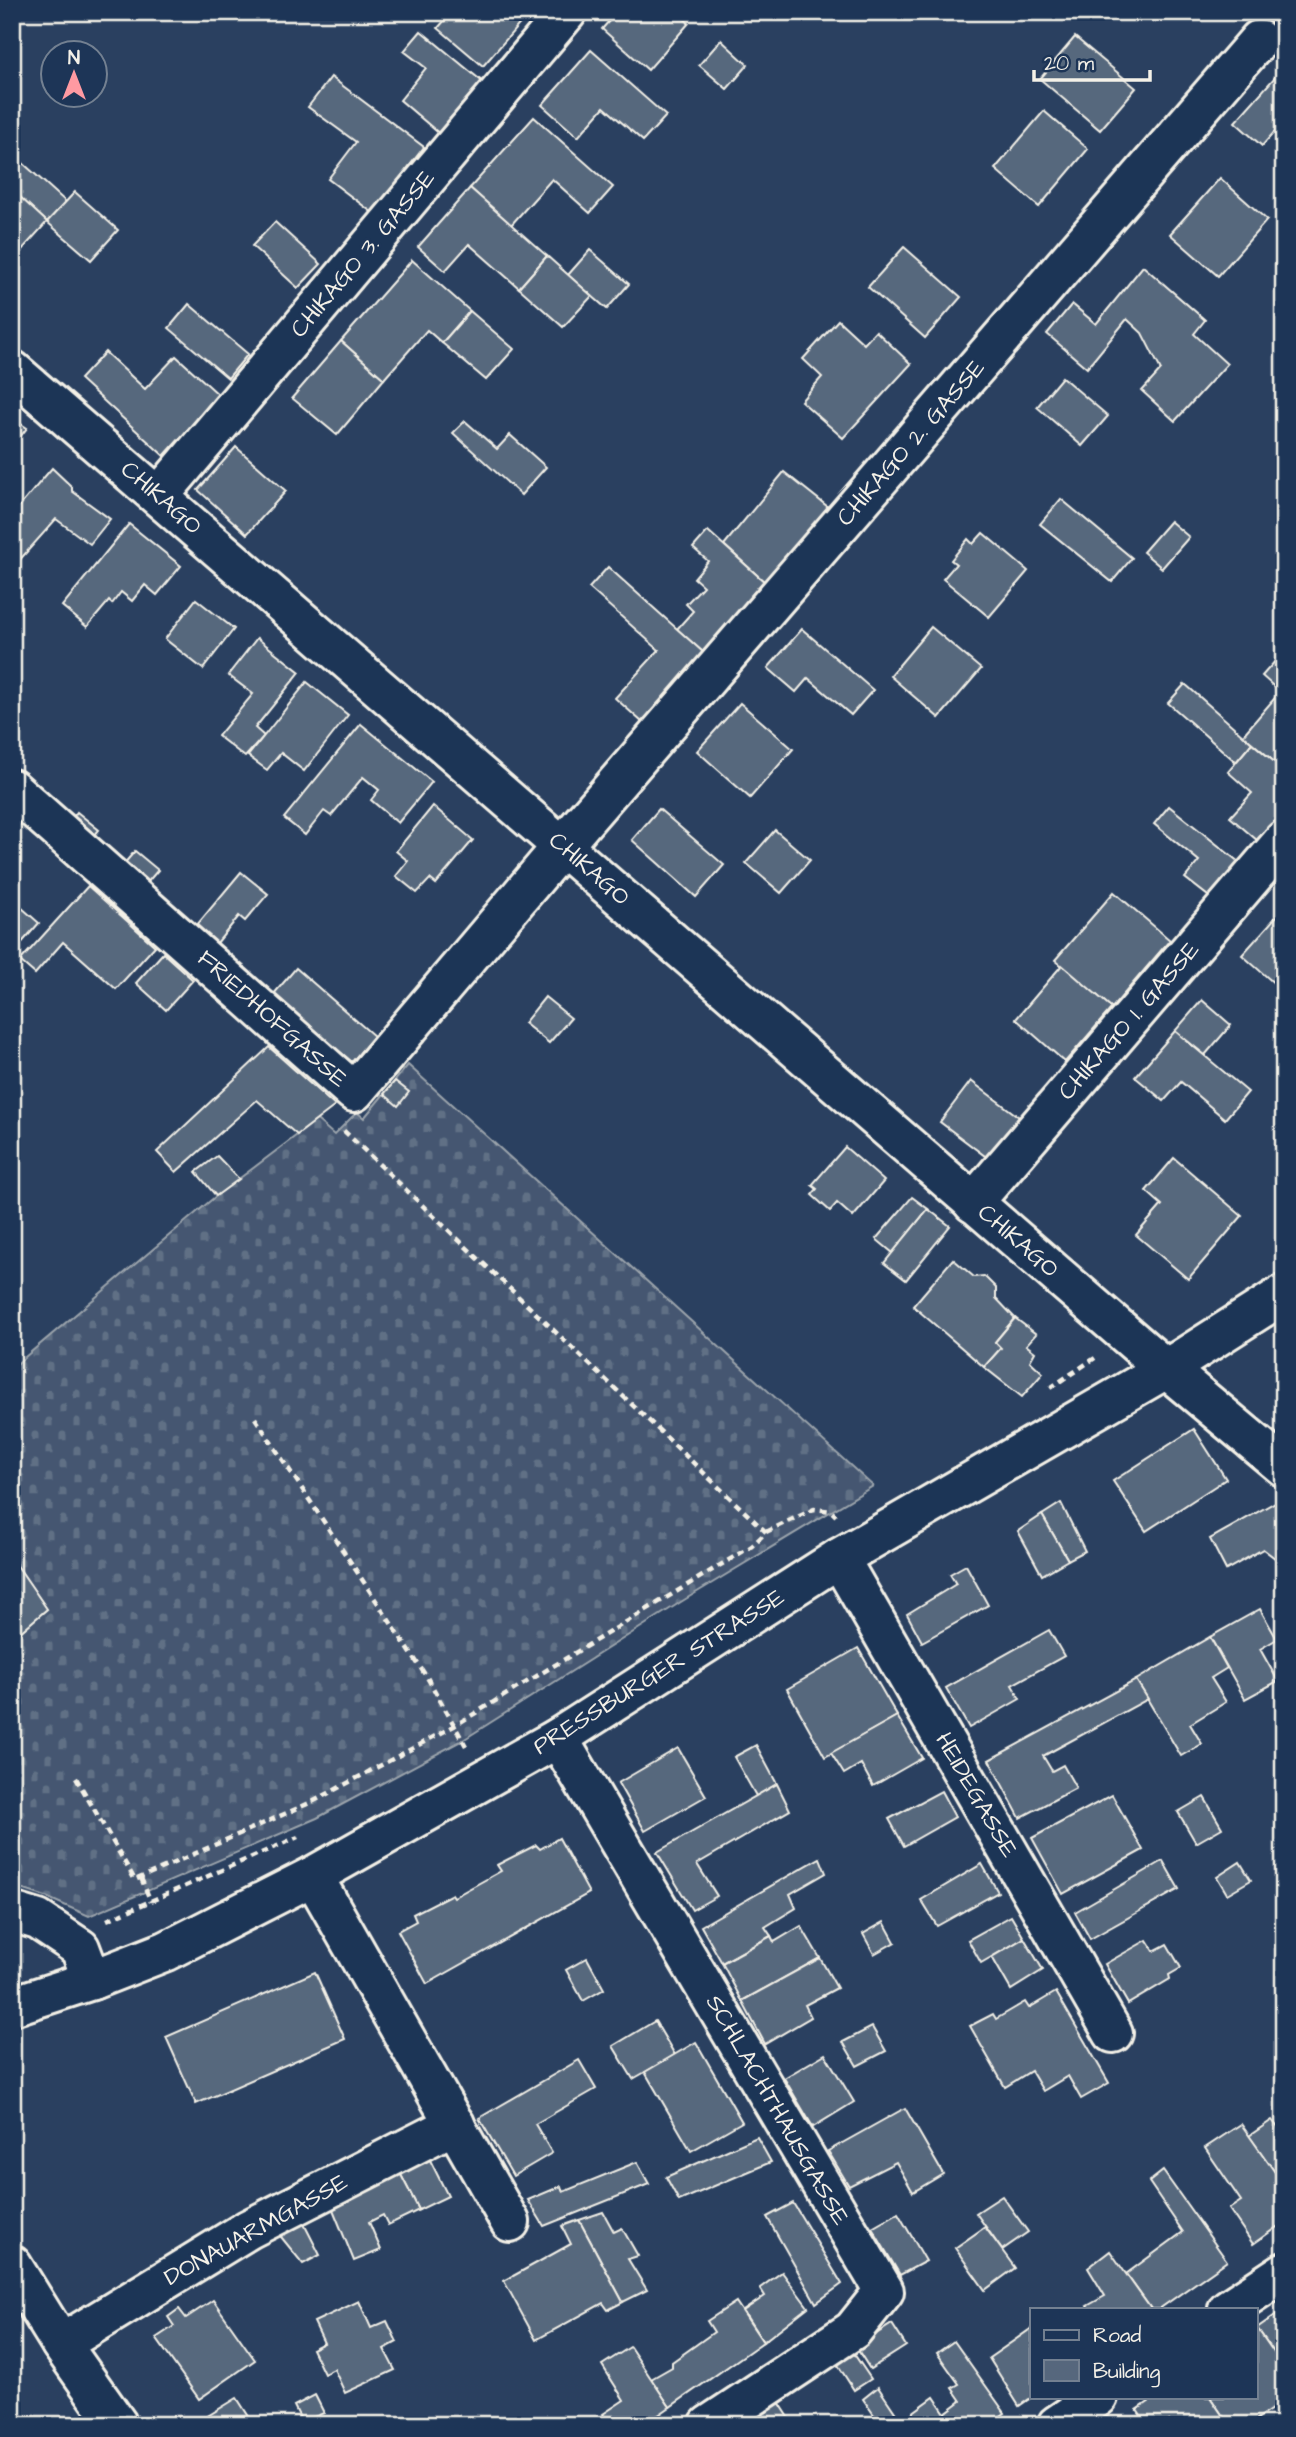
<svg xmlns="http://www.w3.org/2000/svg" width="1296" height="2437" font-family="'Architects Daughter',sans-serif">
	<defs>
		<pattern id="cemetery-stones" width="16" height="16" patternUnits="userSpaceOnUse" patternTransform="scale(1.75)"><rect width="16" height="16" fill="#445771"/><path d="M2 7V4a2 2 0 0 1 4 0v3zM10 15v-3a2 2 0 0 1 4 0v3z" fill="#607085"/></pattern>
	</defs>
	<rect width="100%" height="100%" fill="#2a4060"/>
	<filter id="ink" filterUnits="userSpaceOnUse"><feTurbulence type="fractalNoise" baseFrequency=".0143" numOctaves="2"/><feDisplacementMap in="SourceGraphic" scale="14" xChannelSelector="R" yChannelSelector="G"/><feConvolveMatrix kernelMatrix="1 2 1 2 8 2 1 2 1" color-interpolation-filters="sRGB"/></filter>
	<g filter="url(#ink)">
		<path fill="url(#cemetery-stones)" stroke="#9ca4ac" stroke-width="2" d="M408 1065 873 1486 684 1600 463 1740 317 1818 89 1916 46 1897 12 1886V1639L47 1609 12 1559V1368L216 1196 317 1120 334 1135 357 1112 364 1118Z"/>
		<g fill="#56677d" stroke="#f4f1e8" stroke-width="2">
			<path d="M452 12H530L483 66 438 28Z"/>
			<path d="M617 12H676L689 23 648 70 602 29Z"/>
			<path d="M421 31 484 83 441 135 400 100 426 68 404 51Z"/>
			<path d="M1075 37 1136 88 1100 130 1040 79Z"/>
			<path d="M721 40 748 65 727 89 699 65Z"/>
			<path d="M591 50 666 116 643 141 604 107 578 137 542 105Z"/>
			<path d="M1284 67V121L1262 146 1235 122Z"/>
			<path d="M331 77 424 147 373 213 328 179 356 142 308 107Z"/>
			<path d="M1044 111 1088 149 1039 207 995 169Z"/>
			<path d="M534 117 613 187 590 213 552 179 511 225 470 188Z"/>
			<path d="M14 155 66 202 47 222 12 190V157Z"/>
			<path d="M1220 178 1267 220 1218 276 1170 234Z"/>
			<path d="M470 188 547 256 519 288 469 244 445 271 418 247Z"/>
			<path d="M75 192 118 230 91 260 47 222Z"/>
			<path d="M19 196 47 222 12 261V203Z"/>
			<path d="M275 222 321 264 298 288 252 246Z"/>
			<path d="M904 247 961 297 925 338 868 287Z"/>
			<path d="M590 250 629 284 607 309 568 275Z"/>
			<path d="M547 256 592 296 563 327 519 288Z"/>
			<path d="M412 260 470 311 442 343 427 330 384 379 341 341Z"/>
			<path d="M1143 266 1205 320 1194 334 1227 364 1175 421 1142 391 1161 370 1142 333 1127 319 1087 368 1047 334 1072 304 1096 324Z"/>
			<path d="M189 304 248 354 228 378 169 328Z"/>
			<path d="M470 311 514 349 486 380 442 343Z"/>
			<path d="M838 320 864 344 876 331 911 364 843 438 801 401 822 377 803 359Z"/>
			<path d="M341 341 384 379 337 435 292 398Z"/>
			<path d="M105 352 145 389 176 356 219 395 164 456 80 379Z"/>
			<path d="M1062 377 1108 416 1082 446 1037 407Z"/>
			<path d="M12 418 27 428 12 447Z"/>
			<path d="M465 421 497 449 510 435 546 467 521 495 453 433Z"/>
			<path d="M236 447 286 491 247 534 198 490Z"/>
			<path d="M52 468 72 487V491L110 519 90 544 56 519 16 564 12 560V515Z"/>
			<path d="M784 472 828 507 767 584 724 545Z"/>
			<path d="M1061 499 1132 558 1112 582 1040 524Z"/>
			<path d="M1170 521 1189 537 1162 568 1143 552Z"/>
			<path d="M129 524 181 566 157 595 145 585 132 601 121 592 112 604 109 601 87 627 62 606Z"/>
			<path d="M708 531 767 584 704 653 677 629 693 611 686 604 703 586 694 578 708 561 693 548Z"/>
			<path d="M983 533 1028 571 989 617 943 579 956 564 951 560 968 539 973 544Z"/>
			<path d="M608 567 704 653 642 722 615 698 659 650 589 588Z"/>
			<path d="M196 599 234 629 203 669 165 639Z"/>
			<path d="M931 627 981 669 939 718 890 676Z"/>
			<path d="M802 629 873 690 851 715 808 678 796 692 768 668Z"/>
			<path d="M257 638 300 672 255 728 264 736 245 757 218 736 253 694 228 675Z"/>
			<path d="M1284 651V770L1243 735 1280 692 1262 676Z"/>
			<path d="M307 682 348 715 304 771 281 753 267 770 248 756Z"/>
			<path d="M1185 684 1252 743 1236 762 1168 703Z"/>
			<path d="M740 703 793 749 750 798 697 751Z"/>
			<path d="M361 724 432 782 398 823 371 800 379 790 363 777 331 816 324 811 305 835 284 818Z"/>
			<path d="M1252 743 1284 770V812L1258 841 1230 817 1252 793 1228 772Z"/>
			<path d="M433 806 473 840 436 884 430 879 417 893 396 876 408 861 396 851Z"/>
			<path d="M1169 806 1240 863 1212 899 1185 878 1199 861 1154 824Z"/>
			<path d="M659 809 724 865 696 897 632 840Z"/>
			<path d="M77 812 99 830 89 842 68 824Z"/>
			<path d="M775 830 810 860 781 893 746 863Z"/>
			<path d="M135 851 158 870 146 884 123 865Z"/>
			<path d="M241 872 268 894 245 921 239 916 217 943 196 926Z"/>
			<path d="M88 886 155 946 116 989 63 942 35 974 20 961Z"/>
			<path d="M1114 892 1170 940 1112 1008 1055 960Z"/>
			<path d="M12 899 39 923 12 954Z"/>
			<path d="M1284 908V992L1242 955Z"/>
			<path d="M163 953 193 980 166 1010 136 983Z"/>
			<path d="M1062 965 1112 1008 1065 1062 1016 1019Z"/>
			<path d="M296 968 374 1036 352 1062 273 995Z"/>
			<path d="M545 997 571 1018 549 1043 524 1023Z"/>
			<path d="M1202 1000 1231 1025 1205 1055 1175 1031Z"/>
			<path d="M1175 1031 1248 1092 1225 1119 1181 1082 1164 1101 1135 1077Z"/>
			<path d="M269 1047 335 1106 297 1135 257 1100 176 1172 157 1152Z"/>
			<path d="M395 1081 409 1092 398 1106 384 1094Z"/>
			<path d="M971 1081 1019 1117 989 1159 940 1122Z"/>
			<path d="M845 1147 884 1181 853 1217 837 1203 830 1211 812 1195 817 1189 812 1185Z"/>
			<path d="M217 1156 239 1179 216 1196 196 1172Z"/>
			<path d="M1174 1158 1242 1216 1188 1279 1136 1235 1162 1205 1146 1191Z"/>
			<path d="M912 1197 928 1209 893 1253 876 1239Z"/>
			<path d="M928 1209 950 1226 906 1280 884 1263Z"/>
			<path d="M953 1259 974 1277 984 1276 996 1288V1298L1015 1318 995 1342 1001 1348 984 1367 913 1306Z"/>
			<path d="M1015 1318 1036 1334 1026 1345 1035 1352 1030 1361 1043 1373 1022 1397 984 1367 1001 1348 995 1342Z"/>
			<path d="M1194 1429 1226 1479 1146 1531 1113 1481Z"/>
			<path d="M1279 1500 1284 1505V1565L1263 1549 1226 1570 1210 1539Z"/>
			<path d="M1061 1503 1085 1551 1068 1560 1042 1515Z"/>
			<path d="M1042 1515 1068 1560 1042 1575 1018 1531Z"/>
			<path d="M12 1558 47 1609 12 1639Z"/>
			<path d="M966 1565 988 1605 922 1642 907 1614 956 1584 950 1574Z"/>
			<path d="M1260 1609 1277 1639 1260 1649 1278 1681 1245 1699 1210 1637Z"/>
			<path d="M1049 1630 1064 1656 1012 1685 1020 1699 969 1728 946 1688Z"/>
			<path d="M1210 1637 1227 1668 1211 1678 1226 1702 1190 1724 1202 1744 1181 1756 1136 1680Z"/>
			<path d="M858 1648 897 1716 825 1757 787 1689Z"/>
			<path d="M1136 1680 1148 1699 1043 1756 1052 1771 1063 1765 1076 1788 1020 1818 989 1760Z"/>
			<path d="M897 1716 922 1758 873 1786 861 1764 844 1774 831 1753Z"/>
			<path d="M756 1745 777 1784 756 1796 734 1757Z"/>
			<path d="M678 1748 706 1796 645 1831 618 1783Z"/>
			<path d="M777 1784 790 1810 697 1864 717 1896 692 1910 657 1852Z"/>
			<path d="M941 1791 955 1817 904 1846 889 1819Z"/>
			<path d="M1112 1795 1143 1850 1063 1894 1032 1838Z"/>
			<path d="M1204 1797 1222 1828 1196 1843 1178 1812Z"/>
			<path d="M559 1838 589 1893 427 1984 398 1931 416 1921 413 1914 452 1894 454 1897 501 1871 497 1865 536 1845 540 1849Z"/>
			<path d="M820 1858 826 1873 790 1894 796 1908 765 1927 771 1936 722 1963 701 1926Z"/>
			<path d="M1163 1861 1179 1889 1090 1939 1075 1912Z"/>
			<path d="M1240 1862 1251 1880 1227 1894 1217 1877Z"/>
			<path d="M982 1864 998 1892 937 1926 921 1900Z"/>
			<path d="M1011 1916 1024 1938 981 1963 968 1940Z"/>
			<path d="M884 1922 895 1942 874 1954 863 1934Z"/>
			<path d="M801 1926 820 1958 742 2001 722 1963 771 1936 774 1942Z"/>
			<path d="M1024 1938 1043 1970 1011 1990 992 1957Z"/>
			<path d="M1147 1940 1154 1951 1167 1944 1181 1968 1169 1975 1170 1979 1128 2004 1105 1964Z"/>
			<path d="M587 1958 604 1989 583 2001 566 1970Z"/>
			<path d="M820 1958 837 1988 805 2005 811 2017 765 2044 742 2001Z"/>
			<path d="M315 1972 345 2039 196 2104 166 2037Z"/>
			<path d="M1056 1992 1109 2083 1081 2099 1068 2076 1043 2091 1031 2071 1005 2087 970 2026 993 2014 996 2019 1025 2002 1029 2008Z"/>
			<path d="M655 2021 675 2055 633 2079 613 2046Z"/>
			<path d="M872 2027 886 2051 857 2066 843 2042Z"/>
			<path d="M696 2042 742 2122 691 2151 645 2072Z"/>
			<path d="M825 2054 854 2102 813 2127 784 2078Z"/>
			<path d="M579 2060 596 2089 535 2124 552 2153 513 2176 479 2118Z"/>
			<path d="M905 2108 943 2174 913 2192 896 2162 849 2186 828 2151Z"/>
			<path d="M1272 2120 1279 2129 1284 2125V2185L1249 2136Z"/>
			<path d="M1241 2124 1284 2185V2222L1253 2244 1229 2209 1241 2201 1205 2148Z"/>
			<path d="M757 2137 771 2162 679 2201 666 2177Z"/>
			<path d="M429 2158 448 2196 419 2210 399 2171Z"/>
			<path d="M637 2162 649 2184 544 2226 528 2200 561 2186 563 2192Z"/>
			<path d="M399 2171 419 2210 388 2225 383 2215 369 2222 381 2250 354 2261 330 2202Z"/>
			<path d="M1163 2171 1227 2261 1159 2309H1151L1126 2274 1183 2232 1149 2182Z"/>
			<path d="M1002 2196 1028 2232 1002 2250 976 2213Z"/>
			<path d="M793 2203 842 2284 816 2303 767 2217Z"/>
			<path d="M603 2212 614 2232 622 2228 638 2256 628 2259 647 2290 623 2302 579 2220Z"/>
			<path d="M898 2213 926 2261 900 2275 872 2228Z"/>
			<path d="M301 2218 320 2255 303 2264 277 2232Z"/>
			<path d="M579 2220 623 2302 608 2310 603 2303 536 2340 504 2281 571 2244 562 2226Z"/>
			<path d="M985 2227 1015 2268 985 2290 955 2248Z"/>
			<path d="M1110 2251 1126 2274 1151 2309H1089L1087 2306 1105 2296 1088 2268Z"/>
			<path d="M782 2272 808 2307 763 2342 743 2311 765 2296 760 2288Z"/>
			<path d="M213 2300 255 2360 199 2399 156 2338 174 2326 168 2317 179 2309 186 2318Z"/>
			<path d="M359 2301 371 2328 387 2321 397 2342 384 2349 395 2370 345 2393 334 2369 324 2374 312 2349 324 2343 314 2322Z"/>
			<path d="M736 2302 763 2342 670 2407 651 2379 672 2367V2362L714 2332 707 2321Z"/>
			<path d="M1284 2309V2367L1257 2328Z"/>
			<path d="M892 2324 906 2346 870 2369 856 2347Z"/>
			<path d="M1032 2328V2397L1019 2406 989 2358Z"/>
			<path d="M1257 2328 1284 2367V2401L1257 2419 1261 2425H1229L1210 2397H1256Z"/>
			<path d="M954 2341 1005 2413 988 2425H903L901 2421 934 2397 945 2413 961 2401 952 2388 959 2384 937 2353Z"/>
			<path d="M630 2347 670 2407 644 2425H610L603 2414 624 2400 602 2365Z"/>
			<path d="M852 2351 871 2379 854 2390 836 2362Z"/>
			<path d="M878 2387 901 2421 903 2425H881L863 2399Z"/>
			<path d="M315 2395 324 2413 302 2422 294 2406Z"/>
			<path d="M1156 2397H1210L1229 2425H1171L1169 2421 1164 2425H1147L1137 2410Z"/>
			<path d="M237 2398 253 2423 250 2425H193Z"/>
			<path d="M779 2402 794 2425H752L750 2421Z"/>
		</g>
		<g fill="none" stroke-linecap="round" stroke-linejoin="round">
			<g stroke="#f4f1e8" stroke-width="44">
				<g id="minor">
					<path d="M12 370 1145 1351 1284 1467"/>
					<path d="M159 496 567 12"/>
					<path d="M12 789 354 1092 582 823 1259 40"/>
					<path d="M973 1203 1284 840"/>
					<path d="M839 1558 1113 2033"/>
					<path d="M558 1738 884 2291 853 2330 709 2425"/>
					<path d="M313 1876 510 2222"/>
					<path d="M12 1912 38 1920 80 1948 92 1980"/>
					<path d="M12 2006 92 1980 166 1951 313 1876 558 1738 839 1558 1166 1369 1284 1294"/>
					<path d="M12 2265 61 2344 118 2425"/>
					<path d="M1228 2309 1284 2272"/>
					<path d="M61 2344 249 2229 455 2124"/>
					<path d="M1057 2425 1098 2397"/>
				</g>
			</g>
			<g stroke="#f4f1e8" stroke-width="4.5" stroke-dasharray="7 5" stroke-linecap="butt">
				<path d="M1050 1388 1095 1358"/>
				<path d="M255 1418 428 1679 466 1746"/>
				<path d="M766 1532 814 1509 831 1511 836 1516"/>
				<path d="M76 1778 135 1880 314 1801 454 1726 752 1546 766 1532 342 1129"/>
				<path d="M141 1878 151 1902"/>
				<path d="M107 1920 298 1837"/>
			</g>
			<use href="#minor" stroke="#1d3557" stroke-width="38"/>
		</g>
	</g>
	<g text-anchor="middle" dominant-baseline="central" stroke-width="5" stroke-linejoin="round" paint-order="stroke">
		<g font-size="24" fill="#f4f1e8" stroke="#1d3557">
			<text transform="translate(363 254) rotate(-50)">CHIKAGO 3. GASSE</text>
			<text transform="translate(911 443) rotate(-49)">CHIKAGO 2. GASSE</text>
			<text transform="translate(161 498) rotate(41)">CHIKAGO</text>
			<text transform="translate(589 869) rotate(41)">CHIKAGO</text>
			<text transform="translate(272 1019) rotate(42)">FRIEDHOFGASSE</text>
			<text transform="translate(1129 1021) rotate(-49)">CHIKAGO 1. GASSE</text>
			<text transform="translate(1018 1241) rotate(41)">CHIKAGO</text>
			<text transform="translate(659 1672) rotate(-32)">PRESSBURGER STRASSE</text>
			<text transform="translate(976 1795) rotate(60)">HEIDEGASSE</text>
			<text transform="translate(777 2110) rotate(60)">SCHLACHTHAUSGASSE</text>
			<text transform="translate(256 2230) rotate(-29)">DONAUARMGASSE</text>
		</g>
	</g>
	<rect width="1296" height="2437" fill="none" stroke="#1d3557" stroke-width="42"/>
	<rect x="21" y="21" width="1254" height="2395" fill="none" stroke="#f4f1e8" stroke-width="2.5" filter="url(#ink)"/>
	<rect x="1030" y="2308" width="228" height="91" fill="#1d3557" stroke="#738091" stroke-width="2"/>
	<rect x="1044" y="2330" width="35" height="10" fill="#1d3557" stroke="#738091" stroke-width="2"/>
	<text x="1093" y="2342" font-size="21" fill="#f4f1e8">Road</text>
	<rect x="1044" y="2360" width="35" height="21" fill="#56677d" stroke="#738091" stroke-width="2"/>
	<text x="1093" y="2378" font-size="21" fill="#f4f1e8">Building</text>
	<g transform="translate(74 74)"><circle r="33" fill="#1d3557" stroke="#738091" stroke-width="2"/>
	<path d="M0-5L12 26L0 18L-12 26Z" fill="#ff9aa2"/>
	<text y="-10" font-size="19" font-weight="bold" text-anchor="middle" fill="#f4f1e8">N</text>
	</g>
	<path d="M1034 70v10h116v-10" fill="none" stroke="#f4f1e8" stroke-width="3.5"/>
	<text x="1044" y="70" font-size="21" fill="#f4f1e8" stroke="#1d3557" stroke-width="5" paint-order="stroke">20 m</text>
</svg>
